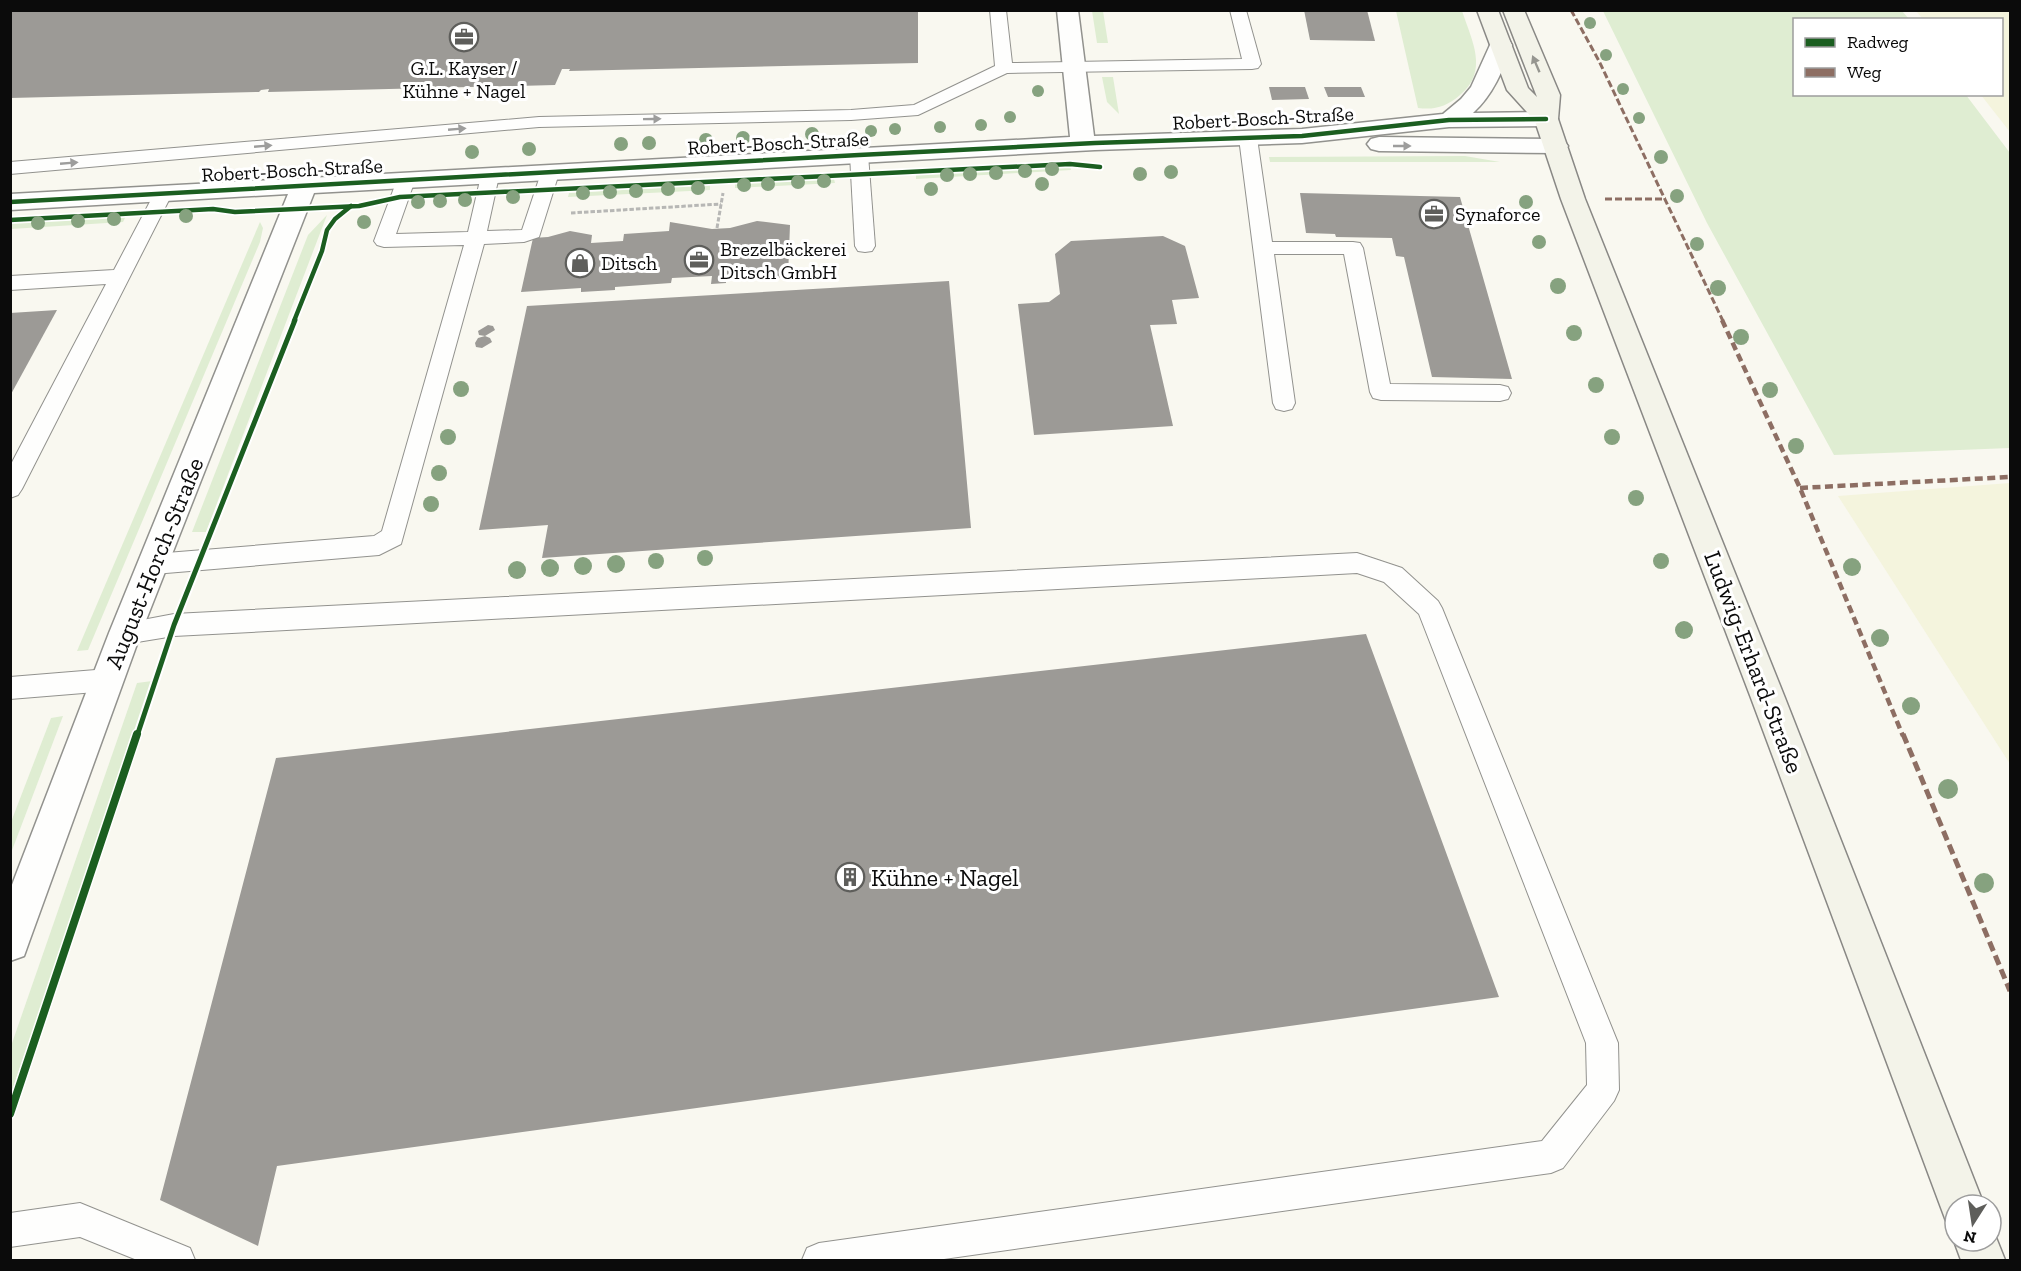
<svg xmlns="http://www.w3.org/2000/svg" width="2021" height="1271" font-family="'Zilla Slab',serif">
	<rect width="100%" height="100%" fill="#f9f8f0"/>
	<g fill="#f4f4dd">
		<path d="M1916 11H2010V132L1981 95 2002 94V20L1923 19Z"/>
		<path d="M2010 483V764L1838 496Z"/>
	</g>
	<g fill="#dfedd2">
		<path d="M1092 11H1103L1108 43H1097Z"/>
		<path d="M1396 11H1462C1472 41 1489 71 1460 95 1446 107 1435 110 1418 108Z"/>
		<path d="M1603 11H1902L1909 19 1794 20V94L1966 95 2010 153V448L1834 455 1707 223Z"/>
		<path d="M1102 77H1113L1119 114 1107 102Z"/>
		<path d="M1465 156 1500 162H1270L1269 157Z"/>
		<path d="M1070 166 1071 170 916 179V174Z"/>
		<path d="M834 179 835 183 735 188V184Z"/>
		<path d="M710 185V190L568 197 569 193Z"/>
		<path d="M327 215 206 532H192L308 235Z"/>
		<path d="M126 216 123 222 11 229V223Z"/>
		<path d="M260 222 263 228 260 242 88 650 77 651Z"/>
		<path d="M152 681 11 1094V1046L137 683Z"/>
		<path d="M63 716 11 853V822L51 718Z"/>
	</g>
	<g fill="#9c9a96">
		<path d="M10 10H918V63L569 71 570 69H562L555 85 268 92 269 89 261 90 259 92 10 98Z"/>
		<path d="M1304 10H1367L1375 41 1310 40Z"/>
		<path d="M1269 87H1305L1309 99 1272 100Z"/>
		<path d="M1324 87H1361L1365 97H1328Z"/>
		<path d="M1300 193 1460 197 1512 379 1432 377 1404 257 1396 256 1392 238 1336 237 1335 234 1306 233Z"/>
		<path d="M757 221 790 225 788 277 726 280V283L711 284 712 276 672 278 671 283 615 287V290L581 292V288L521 292 533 238 548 237 570 231 592 235 591 243 623 241 624 234 669 231 670 222 712 229 730 228Z"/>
		<path d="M1163 236 1185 246 1199 298 1172 300 1177 324 1150 325 1173 426 1034 435 1018 304 1049 302 1060 294 1055 254 1071 241Z"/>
		<path d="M949 281 971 528 542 558 548 525 479 530 527 306Z"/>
		<path d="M57 310 10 396V313Z"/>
		<path d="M488 325 493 326 495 330 485 336 490 338 492 342 482 348 476 347 475 343 478 338 485 336 479 335 478 331Z"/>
		<path d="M1366 634 1499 997 277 1166 258 1246 160 1200 276 758Z"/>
	</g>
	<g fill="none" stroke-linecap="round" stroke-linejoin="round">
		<g stroke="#92928e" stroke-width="2">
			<g id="service">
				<path d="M990 10H1006L1012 63 1242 59 1230 10H1246L1261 64 1258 68 1252 69 1007 73 918 115 851 120 539 127 10 174V162L539 117 851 110 914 105 995 66Z"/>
				<path d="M1248 133 1254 134 1257 138 1272 242H1353L1360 243 1363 248 1390 384 1500 385 1508 387 1511 393 1508 399 1500 401 1381 400 1373 398 1370 392 1344 254H1274L1295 403 1292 409 1284 411 1276 409 1273 403 1239 138 1242 134Z"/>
				<path d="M859 149 866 151 868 155 875 246 872 251 865 252 858 251 855 246 850 155 852 151Z"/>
				<path d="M550 167 557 169 559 173 539 237 524 242 484 244 401 544 379 555 154 574 145 571 142 564 145 557 154 554 374 536 382 531 464 245 384 247 377 245 374 241 397 180 399 176H413L415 180 396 234 468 232 481 176 483 172H497L499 176 487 231 522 230 541 173 543 169Z"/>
				<path d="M163 188 170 190 172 194 22 489 18 495 10 498V466L106 284 10 290V276L114 270 154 194 156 190Z"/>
				<path d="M1357 553 1402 568 1438 601 1442 608 1618 1043 1619 1090 1614 1101 1563 1168 1551 1173 937 1260H802L807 1248 819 1243 1542 1141 1587 1085 1586 1043 1419 614 1384 582 1357 573 174 636 125 644 116 641 112 633 116 625 174 614Z"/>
				<path d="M108 669 117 672 121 680 117 688 108 691 10 699V677Z"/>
				<path d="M80 1203 190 1248 195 1260H137L80 1237 10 1247V1213Z"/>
			</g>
		</g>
		<g stroke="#92928e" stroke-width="3">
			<g id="minor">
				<path d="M1057 10H1078L1094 136 1302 129 1443 114 1461 99 1471 87 1490 45 1493 40 1501 38 1509 40 1512 45C1503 70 1493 95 1473 113L1546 112 1554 114 1558 119 1554 124 1546 126 1449 127 1302 143 1095 150 314 193 141 633 29 942 24 956 10 961V890L109 633 288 194 10 210V194L1070 137Z"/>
				<path d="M1379 137 1556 139 1564 141 1568 146 1564 151 1556 153 1379 151 1371 149 1367 144 1371 139Z"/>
			</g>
		</g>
		<g stroke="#898885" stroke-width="3">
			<g id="secondary">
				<path d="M1477 10H1498L1528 88 1537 97 1503 10H1524L1560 95 1558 119 1585 199 1785 698 1984 1205H1955V1224L1946 1221 1940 1205 1751 698 1561 199 1535 121 1507 90Z"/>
				<path d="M1991 1225 2005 1260H1961L1954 1241 1955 1238V1241H1991Z"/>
			</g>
		</g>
		<g stroke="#b7b7b5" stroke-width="3" stroke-dasharray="4.5 2" stroke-linecap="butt">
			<path d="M571 213 721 204"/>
			<path d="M717 228 723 193"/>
		</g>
		<use href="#service" fill="#fefefd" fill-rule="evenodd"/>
		<use href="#minor" fill="#fefefd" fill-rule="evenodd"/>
		<use href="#secondary" fill="#f3f3e9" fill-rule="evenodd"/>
		<g stroke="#8d6e63" stroke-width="3" stroke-dasharray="7 3" stroke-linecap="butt">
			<path d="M1571 10 1599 61 1723 321"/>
			<path d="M1605 199H1666"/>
		</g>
		<g stroke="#8d6e63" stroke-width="4.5" stroke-dasharray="8 4.5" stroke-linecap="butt">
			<path d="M1722 320 1800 488 1903 736"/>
			<path d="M1800 488 2010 477"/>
		</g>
		<path stroke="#8d6e63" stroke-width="5" stroke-dasharray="10 5" stroke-linecap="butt" d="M1903 734 2010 991"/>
		<g stroke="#fff" stroke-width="8">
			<g id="cycleway-far2">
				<path d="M10 202 859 155 1095 143 1302 136 1449 120 1546 119"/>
				<path d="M10 220 213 209 235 212 359 206 400 197 1070 164 1100 167"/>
				<path d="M294 321 322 251 327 230 335 219 351 206"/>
			</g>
		</g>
		<g stroke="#fff" stroke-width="9">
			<path id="cycleway-far1" d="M137 736 174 625 295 320"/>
		</g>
		<g stroke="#fff" stroke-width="11">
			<path id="cycleway" d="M10 1114 137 734"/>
		</g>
		<use href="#cycleway-far2" stroke="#1b5e20" stroke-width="4.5"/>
		<use href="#cycleway-far1" stroke="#1b5e20" stroke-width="5"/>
		<use href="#cycleway" stroke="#1b5e20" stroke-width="8"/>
	</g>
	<g fill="#86a27f">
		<circle cx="1590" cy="23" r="6"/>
		<circle cx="1606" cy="55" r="6"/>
		<circle cx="1623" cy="89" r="6"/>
		<circle cx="1038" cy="91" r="6"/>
		<circle cx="1010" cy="117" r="6"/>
		<circle cx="1639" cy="118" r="6"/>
		<circle cx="981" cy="125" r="6"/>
		<circle cx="940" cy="127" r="6"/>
		<circle cx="895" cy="129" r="6"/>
		<circle cx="871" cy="131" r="6"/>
		<circle cx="812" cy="134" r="7"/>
		<circle cx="743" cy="138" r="7"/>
		<circle cx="706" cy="140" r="7"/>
		<circle cx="649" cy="143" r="7"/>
		<circle cx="621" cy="144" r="7"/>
		<circle cx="529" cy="149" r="7"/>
		<circle cx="472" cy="152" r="7"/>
		<circle cx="1661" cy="157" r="7"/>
		<circle cx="1052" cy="169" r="7"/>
		<circle cx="1025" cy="171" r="7"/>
		<circle cx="1171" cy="172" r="7"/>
		<circle cx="996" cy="173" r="7"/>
		<circle cx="970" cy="174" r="7"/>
		<circle cx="1140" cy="174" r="7"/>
		<circle cx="947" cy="175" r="7"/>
		<circle cx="824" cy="181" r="7"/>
		<circle cx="798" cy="182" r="7"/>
		<circle cx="768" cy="184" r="7"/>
		<circle cx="1042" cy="184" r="7"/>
		<circle cx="744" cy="185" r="7"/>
		<circle cx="698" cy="188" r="7"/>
		<circle cx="668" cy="189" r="7"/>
		<circle cx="931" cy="189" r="7"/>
		<circle cx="636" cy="191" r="7"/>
		<circle cx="610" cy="192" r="7"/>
		<circle cx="583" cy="193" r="7"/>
		<circle cx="1677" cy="196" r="7"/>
		<circle cx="513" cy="197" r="7"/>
		<circle cx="465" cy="200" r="7"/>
		<circle cx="440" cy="201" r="7"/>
		<circle cx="418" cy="202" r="7"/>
		<circle cx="1526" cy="202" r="7"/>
		<circle cx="186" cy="216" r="7"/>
		<circle cx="114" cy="219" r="7"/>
		<circle cx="78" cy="221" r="7"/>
		<circle cx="364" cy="222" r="7"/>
		<circle cx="38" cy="223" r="7"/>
		<circle cx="1539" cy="242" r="7"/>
		<circle cx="1697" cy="244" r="7"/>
		<circle cx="1558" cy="286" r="8"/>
		<circle cx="1718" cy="288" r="8"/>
		<circle cx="1574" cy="333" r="8"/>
		<circle cx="1741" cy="337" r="8"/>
		<circle cx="1596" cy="385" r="8"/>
		<circle cx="461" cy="389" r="8"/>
		<circle cx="1770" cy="390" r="8"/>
		<circle cx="448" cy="437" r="8"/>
		<circle cx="1612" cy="437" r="8"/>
		<circle cx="1796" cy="446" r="8"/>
		<circle cx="439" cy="473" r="8"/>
		<circle cx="1636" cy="498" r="8"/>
		<circle cx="431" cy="504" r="8"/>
		<circle cx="705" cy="558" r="8"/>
		<circle cx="656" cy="561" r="8"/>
		<circle cx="1661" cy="561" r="8"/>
		<circle cx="616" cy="564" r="9"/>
		<circle cx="583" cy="566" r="9"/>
		<circle cx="1852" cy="567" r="9"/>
		<circle cx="550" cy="568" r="9"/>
		<circle cx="517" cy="570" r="9"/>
		<circle cx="1684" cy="630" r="9"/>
		<circle cx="1880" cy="638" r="9"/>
		<circle cx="1911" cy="706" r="9"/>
		<circle cx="1948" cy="789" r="10"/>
		<circle cx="1984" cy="883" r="10"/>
	</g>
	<defs><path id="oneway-solid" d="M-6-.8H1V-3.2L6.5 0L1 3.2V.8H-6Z" transform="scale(1.5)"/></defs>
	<use fill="#969690" href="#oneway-solid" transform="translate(1536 64) rotate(-113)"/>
	<g fill="#9d9d9c">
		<use href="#oneway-solid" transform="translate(652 119) rotate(-1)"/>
		<use href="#oneway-solid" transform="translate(457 129) rotate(-5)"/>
		<use href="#oneway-solid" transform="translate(263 146) rotate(-5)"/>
		<use href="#oneway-solid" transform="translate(1402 146)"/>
		<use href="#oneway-solid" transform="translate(69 163) rotate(-5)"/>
	</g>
	<defs>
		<g id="office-ring" transform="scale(1.5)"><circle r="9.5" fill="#fff" stroke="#5e5e5b" stroke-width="1.5"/><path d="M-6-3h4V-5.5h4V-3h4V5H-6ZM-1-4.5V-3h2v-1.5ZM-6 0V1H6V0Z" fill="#5e5e5b"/></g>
		<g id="shop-ring" transform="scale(1.5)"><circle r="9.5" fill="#fff" stroke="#5e5e5b" stroke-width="1.5"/><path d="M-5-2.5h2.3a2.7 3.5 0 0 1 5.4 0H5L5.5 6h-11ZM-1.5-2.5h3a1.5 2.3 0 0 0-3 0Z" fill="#5e5e5b"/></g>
		<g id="building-ring" transform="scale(1.5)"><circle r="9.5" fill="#fff" stroke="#5e5e5b" stroke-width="1.5"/><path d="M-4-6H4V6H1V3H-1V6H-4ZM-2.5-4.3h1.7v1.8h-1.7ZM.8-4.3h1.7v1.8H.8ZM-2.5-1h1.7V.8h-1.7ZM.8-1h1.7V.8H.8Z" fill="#5e5e5b"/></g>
	</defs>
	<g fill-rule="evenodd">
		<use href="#office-ring" x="464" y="37"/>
		<use href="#office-ring" x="1434" y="214"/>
		<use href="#office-ring" x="699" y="260"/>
		<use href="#shop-ring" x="580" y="263"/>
		<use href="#building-ring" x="850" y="877"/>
	</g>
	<g text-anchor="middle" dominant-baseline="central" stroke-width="6" stroke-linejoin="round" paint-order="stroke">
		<g font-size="20" fill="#0b0b0b" stroke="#fff" text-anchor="start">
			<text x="464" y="68" text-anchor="middle">G.L. Kayser /<tspan x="464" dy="23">Kühne + Nagel</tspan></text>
			<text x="1455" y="214">Synaforce</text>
			<text x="720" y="249">Brezelbäckerei<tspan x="720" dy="23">Ditsch GmbH</tspan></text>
			<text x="601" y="263">Ditsch</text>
		</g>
		<g font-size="20" fill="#0b0b0b" stroke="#fff">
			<text transform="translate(1263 118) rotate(-3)">Robert-Bosch-Straße</text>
			<text transform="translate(778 143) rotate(-3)">Robert-Bosch-Straße</text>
			<text transform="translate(292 170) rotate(-3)">Robert-Bosch-Straße</text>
		</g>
		<g font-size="24" fill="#0b0b0b" stroke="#fff">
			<text transform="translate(154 563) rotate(-68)">August-Horch-Straße</text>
			<text transform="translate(1754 662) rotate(69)">Ludwig-Erhard-Straße</text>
		</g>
		<g font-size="24" fill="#0b0b0b" stroke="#fff" text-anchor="start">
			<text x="871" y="877">Kühne + Nagel</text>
		</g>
	</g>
	<rect width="2021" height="1271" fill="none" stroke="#0b0b0b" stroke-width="24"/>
	<rect x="1793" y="18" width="210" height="78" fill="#ffffff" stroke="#9d9d9d" stroke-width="1.5"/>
	<rect x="1805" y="38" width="30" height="9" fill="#1b5e20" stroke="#9d9d9d" stroke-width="1.5"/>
	<text x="1847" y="48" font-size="18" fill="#0b0b0b">Radweg</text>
	<rect x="1805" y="68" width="30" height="9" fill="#8d6e63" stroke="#9d9d9d" stroke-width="1.5"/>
	<text x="1847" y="78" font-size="18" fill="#0b0b0b">Weg</text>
	<g transform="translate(1973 1223) rotate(192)"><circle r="28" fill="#ffffff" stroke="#9d9d9d" stroke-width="1.5"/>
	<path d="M0-4.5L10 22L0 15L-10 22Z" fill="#5e5e5b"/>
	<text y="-9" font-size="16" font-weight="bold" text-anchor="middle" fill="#0b0b0b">N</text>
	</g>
</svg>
